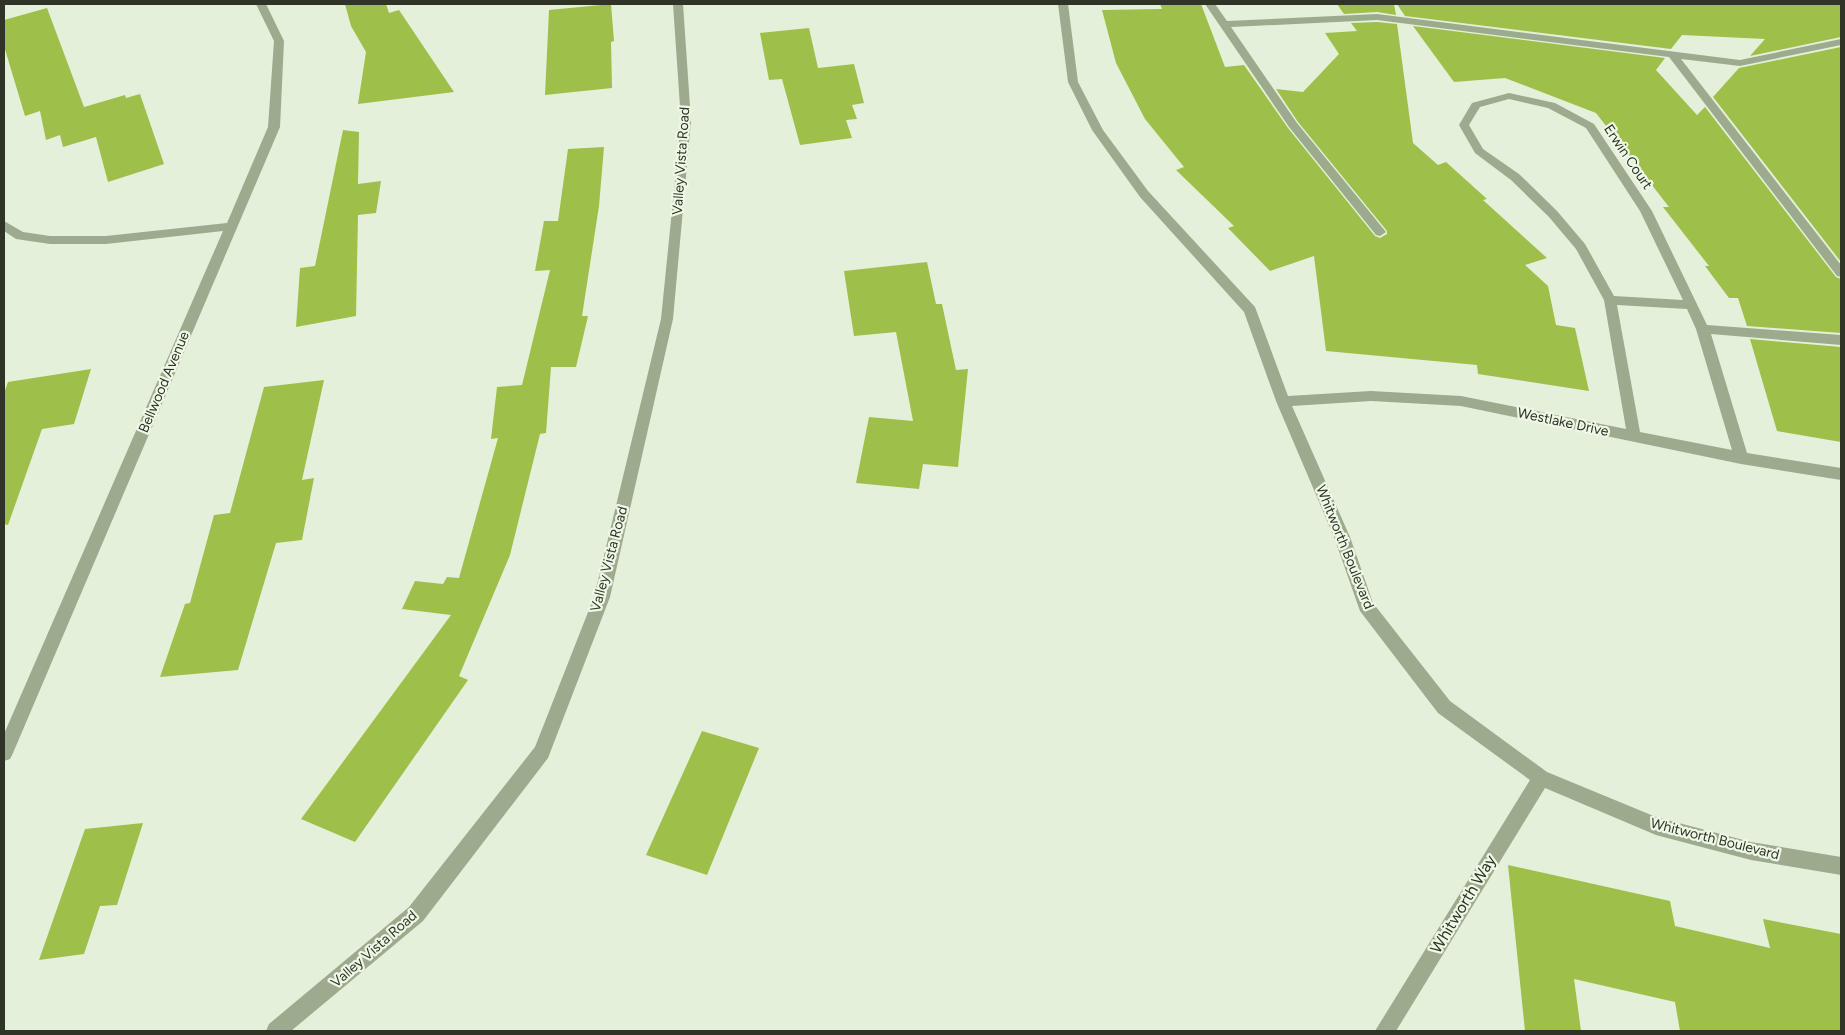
<svg xmlns="http://www.w3.org/2000/svg" width="1845" height="1035" font-family="Figtree,sans-serif">
	<rect width="100%" height="100%" fill="#e4f0da"/>
	<g fill="#9ebf4a">
		<path d="M345 4H386L389 13 399 10 454 92 358 104 366 52 351 26Z"/>
		<path d="M611 4 614 41 611 42 612 88 545 95 549 10Z"/>
		<path d="M1160 4H1201L1225 67 1244 65 1288 128 1375 236 1380 238 1387 234V231L1298 122 1276 89 1303 92 1339 54 1325 33 1357 31 1351 23 1377 22 1397 24 1413 143 1438 165 1446 162 1487 199 1483 200 1547 258 1525 265 1548 286 1556 325 1575 328 1589 391 1478 374 1477 365 1326 351 1314 256 1270 271 1228 228 1234 226 1176 170 1184 167 1145 119 1116 63 1102 10 1162 9Z"/>
		<path d="M1337 4H1394L1396 15 1377 12 1344 14Z"/>
		<path d="M1397 4H1841V37L1750 56 1765 39 1682 35 1671 49 1405 16Z"/>
		<path d="M47 8 84 107 125 95 126 98 140 94 164 164 108 182 96 137 63 147 60 135 46 140 40 111 25 116 4 46V20Z"/>
		<path d="M1413 26 1665 58 1656 70 1697 115 1705 107 1836 277 1841 279V333L1747 326 1738 298H1729L1705 266H1709L1663 207H1669L1596 113 1505 78 1454 82Z"/>
		<path d="M809 28 818 68 854 64 864 103 852 105 857 119 846 120 852 138 800 145 782 79 769 80 760 33Z"/>
		<path d="M1841 47V262L1713 97 1739 68Z"/>
		<path d="M343 130 359 132 358 184 381 181 376 213 358 215 356 316 296 327 300 268 315 266Z"/>
		<path d="M604 147 599 206 582 316H588L576 367H551L546 433 540 434 510 555 459 676 468 680 355 842 301 819 451 615 402 609 415 581 443 584 447 577 459 578 498 438 491 439 497 387 522 385 550 270 535 271 544 221H558L568 149Z"/>
		<path d="M927 262 936 304H942L956 370 968 369 958 467 923 464 919 489 856 483 869 417 913 421 896 332 854 336 844 271Z"/>
		<path d="M1750 339 1841 347V442L1777 431Z"/>
		<path d="M91 369 74 424 42 429 8 525 4 524V393L8 382Z"/>
		<path d="M324 380 302 480 314 478 302 540 276 543 238 670 160 677 185 604 190 603 214 515 230 513 264 387Z"/>
		<path d="M702 731 759 748 707 875 646 855Z"/>
		<path d="M143 823 117 905 100 906 84 954 39 960 85 829Z"/>
		<path d="M1508 865 1670 901 1675 926 1770 948 1763 919 1841 934V1031H1680L1675 1002 1574 979 1581 1031H1525Z"/>
	</g>
	<g fill="none" stroke-linecap="round" stroke-linejoin="round">
		<g fill="#9caa8d" fill-rule="evenodd">
			<path d="M256 4H266L284 41 280 127 13 753 10 759 4 761V734L223 231 106 244H50L16 239 4 231V221L23 232 50 236H106L227 223 268 127 274 41Z"/>
			<path d="M673 4H683L691 121 673 319 610 597 548 758 423 921 291 1031H266L269 1024 409 907 535 747 594 597 661 319 681 121Z"/>
			<path d="M1058 4H1068L1078 82 1103 130 1148 191 1255 307 1288 396 1371 391 1461 396 1626 429 1604 300 1576 249 1549 217 1511 180 1475 153 1459 125 1472 103 1509 93 1555 103 1594 124 1652 211 1707 325 1841 335V345L1711 334 1747 453 1841 468V480L1741 464 1461 406 1371 401 1292 406 1350 537 1373 603 1450 701 1547 772 1656 817 1751 842 1841 857V875L1751 860 1656 835 1545 788 1396 1031H1375L1530 780 1438 713 1360 611 1334 537 1276 401 1244 312 1140 197 1092 130 1068 82ZM1509 99 1548 108 1586 128 1640 211 1683 300 1614 296 1585 244 1557 211 1519 174 1483 149 1469 125 1480 107ZM1617 305 1687 309 1696 329 1732 450 1640 432Z"/>
			<path d="M1205 4H1215L1227 21 1377 14 1740 60 1841 39V45L1740 66 1681 59 1841 265V277L1837 276 1669 57 1377 20 1231 27 1297 123 1386 232 1380 236 1376 235 1289 127Z"/>
		</g>
	</g>
	<g text-anchor="middle" dominant-baseline="central" stroke-width="4.5" stroke-linejoin="round" paint-order="stroke">
		<g font-size="14" fill="#303427" stroke="#eef8e6">
			<text transform="translate(1628 157) rotate(56)">Erwin Court</text>
			<text transform="translate(681 161) rotate(-86)">Valley Vista Road</text>
			<text transform="translate(164 382) rotate(-67)">Bellwood Avenue</text>
			<text transform="translate(1563 422) rotate(12)">Westlake Drive</text>
			<text transform="translate(1345 547) rotate(68)">Whitworth Boulevard</text>
			<text transform="translate(609 559) rotate(-75)">Valley Vista Road</text>
			<text transform="translate(1715 839) rotate(14)">Whitworth Boulevard</text>
			<text transform="translate(374 949) rotate(-41)">Valley Vista Road</text>
		</g>
		<g font-size="16" fill="#303427" stroke="#eef8e6">
			<text transform="translate(1463 904) rotate(-59)">Whitworth Way</text>
		</g>
	</g>
	<rect width="1845" height="1035" fill="none" stroke="#303427" stroke-width="10"/>
</svg>
